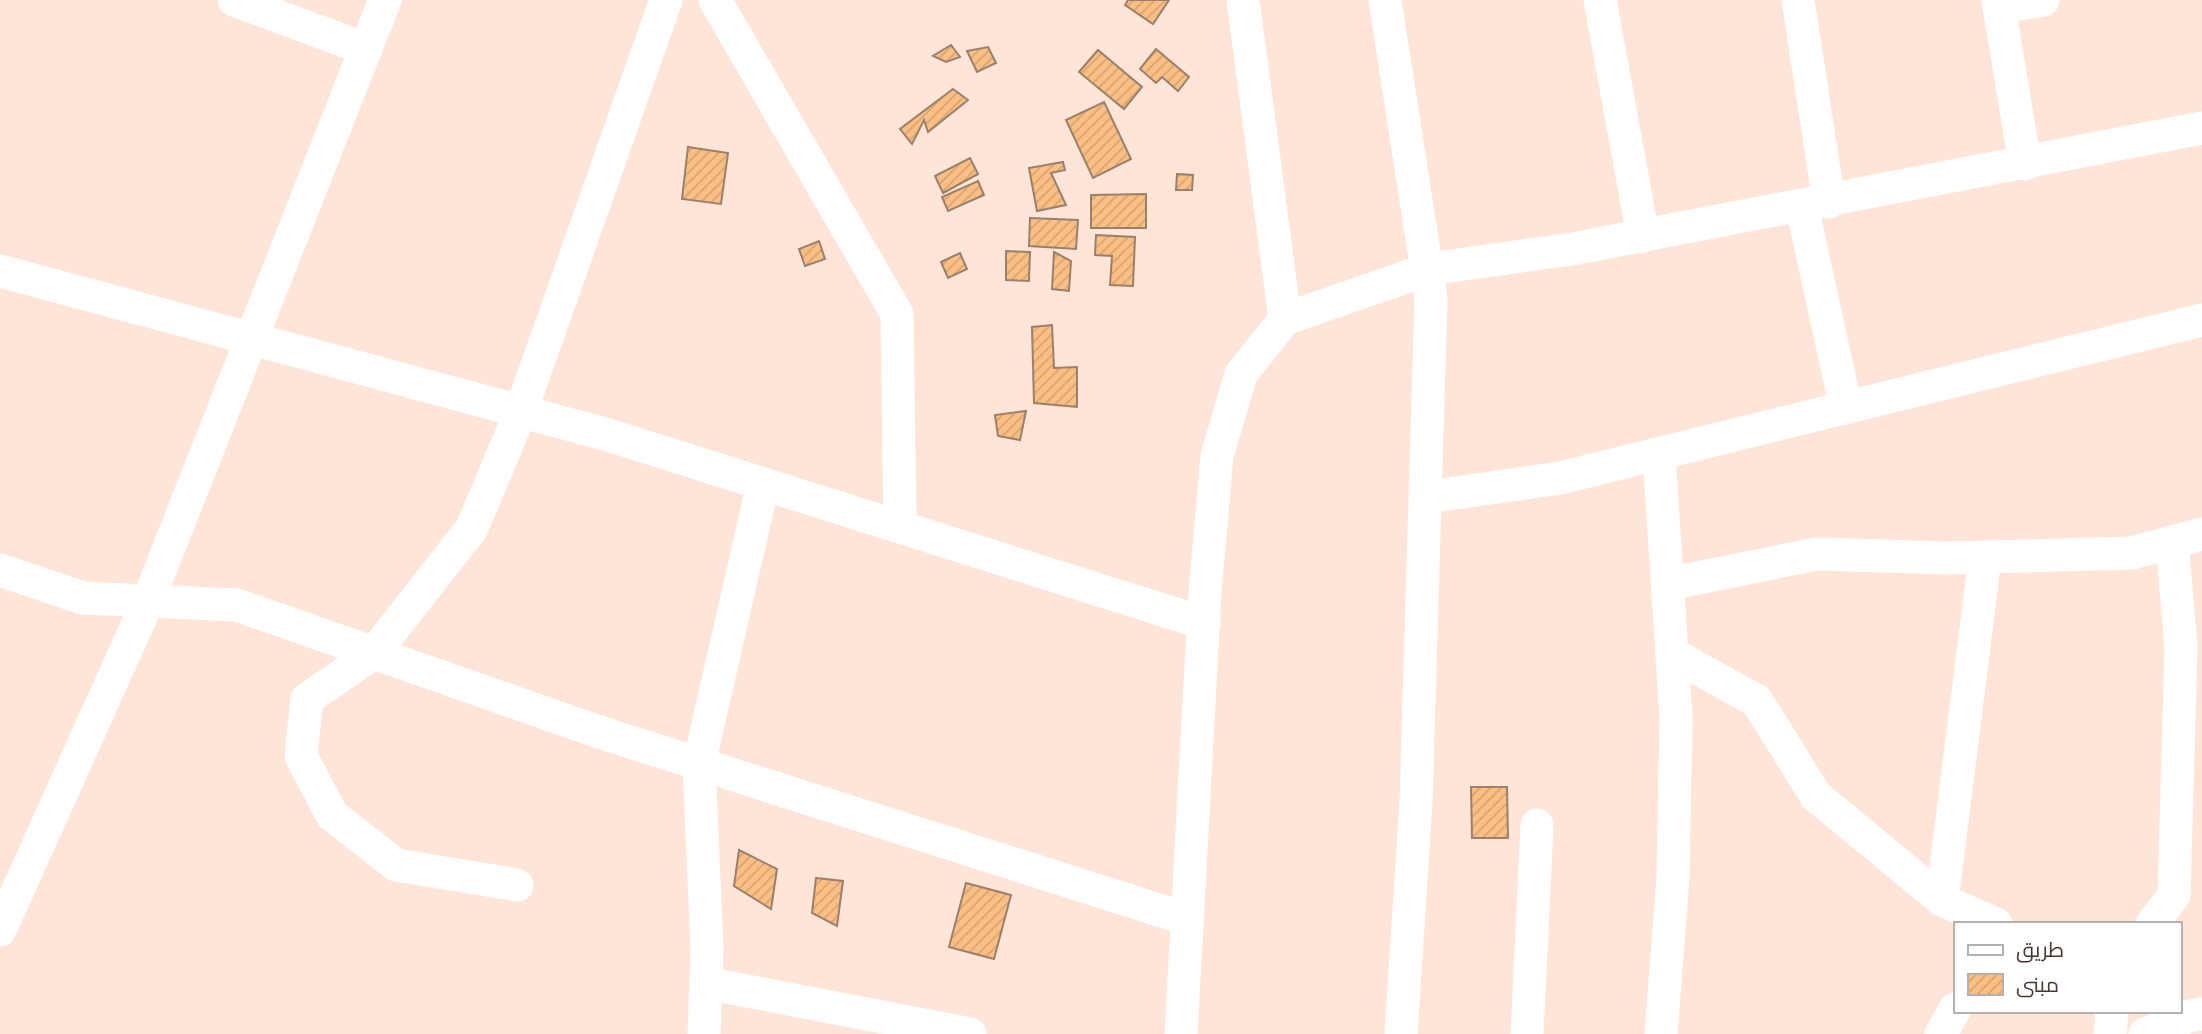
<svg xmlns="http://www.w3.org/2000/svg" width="2202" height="1034" font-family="'Fira Sans',Cairo,sans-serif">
	<defs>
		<pattern id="building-hatch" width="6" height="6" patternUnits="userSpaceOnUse" patternTransform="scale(1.75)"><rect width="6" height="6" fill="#fbbe83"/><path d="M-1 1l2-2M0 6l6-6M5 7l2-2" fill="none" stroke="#d8a472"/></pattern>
	</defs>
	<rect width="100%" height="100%" fill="#ffe4d8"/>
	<g fill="url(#building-hatch)" stroke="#99816c" stroke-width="2">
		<path d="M1128 0H1169L1153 24 1125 5Z"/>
		<path d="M951 45 960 57 946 62 933 56Z"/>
		<path d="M988 47 996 63 977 72 967 51Z"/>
		<path d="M1156 49 1189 77 1178 91 1162 77 1156 83 1140 69Z"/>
		<path d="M1098 50 1142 87 1124 109 1079 72Z"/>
		<path d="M953 89 968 100 928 132 924 120 912 144 900 129Z"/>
		<path d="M1104 102 1131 159 1093 178 1066 120Z"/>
		<path d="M688 147 728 153 721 204 682 199Z"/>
		<path d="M970 158 978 174 943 193 935 176Z"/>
		<path d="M1063 162 1065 170 1051 173 1066 205 1037 211 1029 168Z"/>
		<path d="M1177 174 1193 175 1192 190H1176Z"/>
		<path d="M978 181 984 195 948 211 942 197Z"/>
		<path d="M1146 194V228H1091V195Z"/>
		<path d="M1030 218 1078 220 1076 249 1029 246Z"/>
		<path d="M1096 235 1135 237 1133 286 1110 285 1112 256 1095 255Z"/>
		<path d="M819 241 825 259 805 266 799 249Z"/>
		<path d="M1006 251 1030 252 1029 281 1006 280Z"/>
		<path d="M1054 252 1071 261 1069 291 1052 289Z"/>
		<path d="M960 253 967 269 948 278 941 262Z"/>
		<path d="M1052 325 1054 368 1077 367V407L1034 403 1032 327Z"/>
		<path d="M1026 411 1020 440 998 436 995 415Z"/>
		<path d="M1471 787H1507L1508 838H1472Z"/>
		<path d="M739 850 777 869 771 909 734 886Z"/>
		<path d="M816 878 843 881 837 926 812 913Z"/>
		<path d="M966 883 1011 895 994 959 949 947Z"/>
	</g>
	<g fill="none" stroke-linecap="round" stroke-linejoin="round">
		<g stroke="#fff" stroke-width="33">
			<path d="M234 0 366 49"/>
			<path d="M715 0 897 314 900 527"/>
			<path d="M1243 0 1285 319"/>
			<path d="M1385 0 1431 297 1416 802 1401 1034"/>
			<path d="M1600 0 1643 236"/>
			<path d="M1798 0 1829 202"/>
			<path d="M1998 0 2025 164"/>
			<path d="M2000 7 2043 0"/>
			<path d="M1802 207 1846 408"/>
			<path d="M0 271 605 434 1204 623"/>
			<path d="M1659 454 1676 718 1673 877 1661 1034"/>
			<path d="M1427 497 1560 478 2202 320"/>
			<path d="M0 570 83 598 237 605 599 732 1187 919"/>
			<path d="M1668 584 1816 554 1949 558 2132 553 2202 534"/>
			<path d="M1672 654 1757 701 1816 796 1942 900 1996 924"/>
			<path d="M517 885 396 865 332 815 301 756 307 699 374 653 472 528 521 411 666 0"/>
			<path d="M1942 900 1985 557"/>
			<path d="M2152 924 2174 895 2181 647 2172 542"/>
			<path d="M0 930 148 601 385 0"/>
			<path d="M706 983 970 1034"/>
			<path d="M704 1034 707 949 699 764 763 484"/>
			<path d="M1181 1034 1205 592 1217 456 1241 374 1285 319 1429 269 1572 249 2202 128"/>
			<path d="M1527 1034 1537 825"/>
			<path d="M1941 1034 1955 1009"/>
			<path d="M2110 1034 2112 1011"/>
			<path d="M2145 1034 2190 1016 2202 1014"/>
		</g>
	</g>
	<rect x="1954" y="922" width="228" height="91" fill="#ffffff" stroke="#b5afad" stroke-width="2"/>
	<rect x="1968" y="945" width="35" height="10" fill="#ffffff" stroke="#b5afad" stroke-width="2"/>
	<text x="2016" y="957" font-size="21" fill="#453731">طريق</text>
	<rect x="1968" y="974" width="35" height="21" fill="url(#building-hatch)" stroke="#b5afad" stroke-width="2"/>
	<text x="2016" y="992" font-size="21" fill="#453731">مبنى</text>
</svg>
